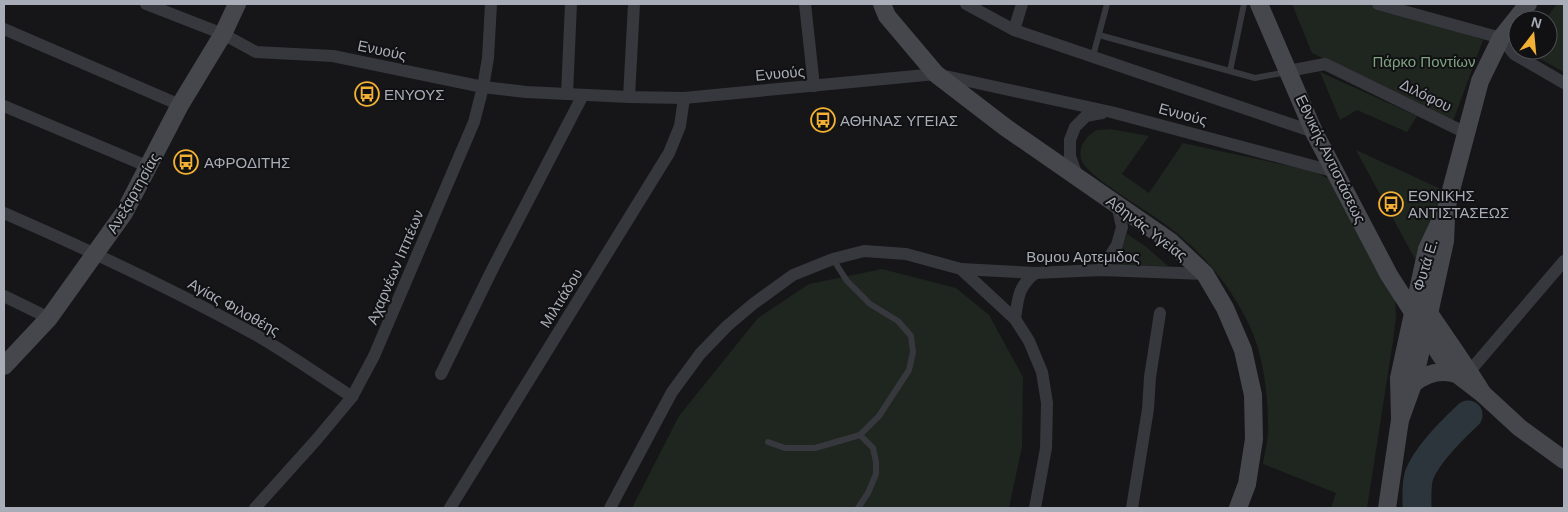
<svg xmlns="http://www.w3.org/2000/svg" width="1568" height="512" font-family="Arial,sans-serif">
	<rect width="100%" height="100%" fill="#161618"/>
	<g fill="#1e261f">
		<path d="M1292 4H1386L1483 40 1453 121 1312 53Z"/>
		<path d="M1557 4H1564V72L1524 50H1548V20H1545Z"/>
		<path d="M1320 72 1417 116 1407 132 1357 110 1340 120Z"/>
		<path d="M1110 129 1149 136 1122 174 1149 193 1183 143 1313 171 1333 181 1395 297 1396 315 1393 341 1367 508H1331L1336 493 1263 464C1265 451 1269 436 1268 423 1268 395 1263 355 1251 329 1232 286 1198 246 1159 220 1143 208 1091 178 1083 163 1076 152 1084 137 1095 131 1099 129 1105 130 1110 129Z"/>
		<path d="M1356 150 1443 190 1416 261Z"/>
		<path d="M1127 234 1145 246 1168 266 1113 265 1120 255Z"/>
		<path d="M882 269 956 288 989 315 1023 377 1022 447 1009 508H632L679 416 758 318 809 284Z"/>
	</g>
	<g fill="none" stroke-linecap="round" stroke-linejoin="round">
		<path stroke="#2c353c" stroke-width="29" d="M1417 508C1417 498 1416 482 1420 473 1428 454 1453 429 1468 415"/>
		<g stroke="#37383d" stroke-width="6">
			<path d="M1099 35 1255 78 1287 72"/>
			<path d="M1093 56 1107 4"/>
			<path d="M1230 71 1244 4"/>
			<path d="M768 442 785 448H815L860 435 879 416 909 370 913 352 911 336 898 321 870 304 847 281 833 259"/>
			<path d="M858 508 868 493 876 474V462L873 448 860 435"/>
		</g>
		<g stroke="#37383d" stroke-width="12">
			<path d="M146 4 223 34 256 52 333 56 483 87 526 92 629 97 684 98 936 74 1111 112 1336 172"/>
			<path d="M805 4 814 86"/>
			<path d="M966 4 1014 30 1314 132"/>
			<path d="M1378 4 1501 38 1514 54 1564 83"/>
			<path d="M4 29 180 105"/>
			<path d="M1014 30 1022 4"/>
			<path d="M1288 71 1325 64 1466 133"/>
			<path d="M567 94 571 4"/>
			<path d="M629 97 634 4"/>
			<path d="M4 106 149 167"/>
			<path d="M1077 176 1070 156V140L1075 127 1086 116 1102 113"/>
			<path d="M4 213C89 250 174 290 256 335 289 354 320 376 352 397"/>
			<path d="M961 269 1035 273 1101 270 1205 274"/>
			<path d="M1101 270 1117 245 1122 227 1117 204"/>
			<path d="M4 296 49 318"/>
			<path d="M1015 319C1018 298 1018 287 1035 273"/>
			<path d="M1469 372 1564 261"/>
			<path d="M441 374 493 268 583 95"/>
			<path d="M255 508 317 439 352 397 374 356 474 122 483 87 488 58 491 4"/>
			<path d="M450 508 669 153 680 126 684 98"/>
			<path d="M610 508 672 392 700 354 727 326 753 304 793 275 833 259 864 251 906 254 961 269 1015 319 1029 341 1042 372 1047 403 1046 448 1035 508"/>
			<path d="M1132 508 1148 409 1150 377 1160 313"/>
		</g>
		<g stroke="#45474d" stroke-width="18">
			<path d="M882 4 887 16 936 74 1005 127 1171 242 1205 274 1225 308 1243 350 1253 395 1254 439 1247 484 1238 508"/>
			<path d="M1259 4 1314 132 1389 275 1441 356 1457 374 1483 394C1466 366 1447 340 1429 313L1412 310"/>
			<path d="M4 366 49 318 124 213 180 105 223 34 237 4"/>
			<path d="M1413 384C1426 373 1440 369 1457 374"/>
			<path d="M1483 394 1520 428 1564 460"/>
			<path d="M1400 420 1399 378 1427 249 1446 209 1480 81 1501 38 1528 4"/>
			<path d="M1387 508 1400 420 1413 384 1425 332 1445 241 1446 218"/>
		</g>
	</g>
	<defs>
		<g id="bus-ring" transform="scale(1.25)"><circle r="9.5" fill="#111113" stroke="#f2b134" stroke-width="1.5"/><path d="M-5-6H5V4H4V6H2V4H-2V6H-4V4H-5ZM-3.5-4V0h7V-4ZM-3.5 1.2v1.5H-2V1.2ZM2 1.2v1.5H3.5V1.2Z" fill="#f2b134"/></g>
	</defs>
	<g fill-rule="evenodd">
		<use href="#bus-ring" x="367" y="94"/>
		<use href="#bus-ring" x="823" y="120"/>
		<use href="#bus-ring" x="186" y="162"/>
		<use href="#bus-ring" x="1391" y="204"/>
	</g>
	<g text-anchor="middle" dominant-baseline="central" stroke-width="4" stroke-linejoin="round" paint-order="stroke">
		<g font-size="15" fill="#a8adb8" stroke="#111113">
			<text transform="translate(382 50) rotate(12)">Ενυούς</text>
			<text transform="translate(780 73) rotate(-5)">Ενυούς</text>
			<text transform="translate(1426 95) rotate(26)">Διλόφου</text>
			<text transform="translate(1183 114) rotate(15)">Ενυούς</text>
			<text transform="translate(1331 159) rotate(64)">Εθνικής Αντιστάσεως</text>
			<text transform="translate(133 193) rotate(-60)">Ανεξαρτησίας</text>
			<text transform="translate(1147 228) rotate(37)">Αθηνάς Υγείας</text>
			<text x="1083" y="256">Βομου Αρτεμιδος</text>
			<text transform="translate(1425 265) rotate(-73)">Φυτά Ε.</text>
			<text transform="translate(395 267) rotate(-67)">Αχαρνέων Ιππέων</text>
			<text transform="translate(561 298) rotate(-58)">Μιλτιάδου</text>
			<text transform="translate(234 307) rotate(29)">Αγίας Φιλοθέης</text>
		</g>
		<g font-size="15" fill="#7fa381" stroke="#111113">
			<text x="1424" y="61">Πάρκο Ποντίων</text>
		</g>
		<g font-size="15" fill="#a8adb8" stroke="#111113" text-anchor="start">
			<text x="384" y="94">ΕΝΥΟΥΣ</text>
			<text x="840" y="120">ΑΘΗΝΑΣ ΥΓΕΙΑΣ</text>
			<text x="204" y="162">ΑΦΡΟΔΙΤΗΣ</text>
			<text x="1408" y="195">ΕΘΝΙΚΗΣ<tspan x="1408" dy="17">ΑΝΤΙΣΤΑΣΕΩΣ</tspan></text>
		</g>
	</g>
	<rect width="1568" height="512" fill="none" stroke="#a8adb8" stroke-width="10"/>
	<g transform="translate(1533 35) rotate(16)"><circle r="24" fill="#111113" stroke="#4d4f55"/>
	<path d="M0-4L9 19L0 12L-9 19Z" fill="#f2b134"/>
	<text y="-8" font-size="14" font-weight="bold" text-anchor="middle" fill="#a8adb8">N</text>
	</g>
</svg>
